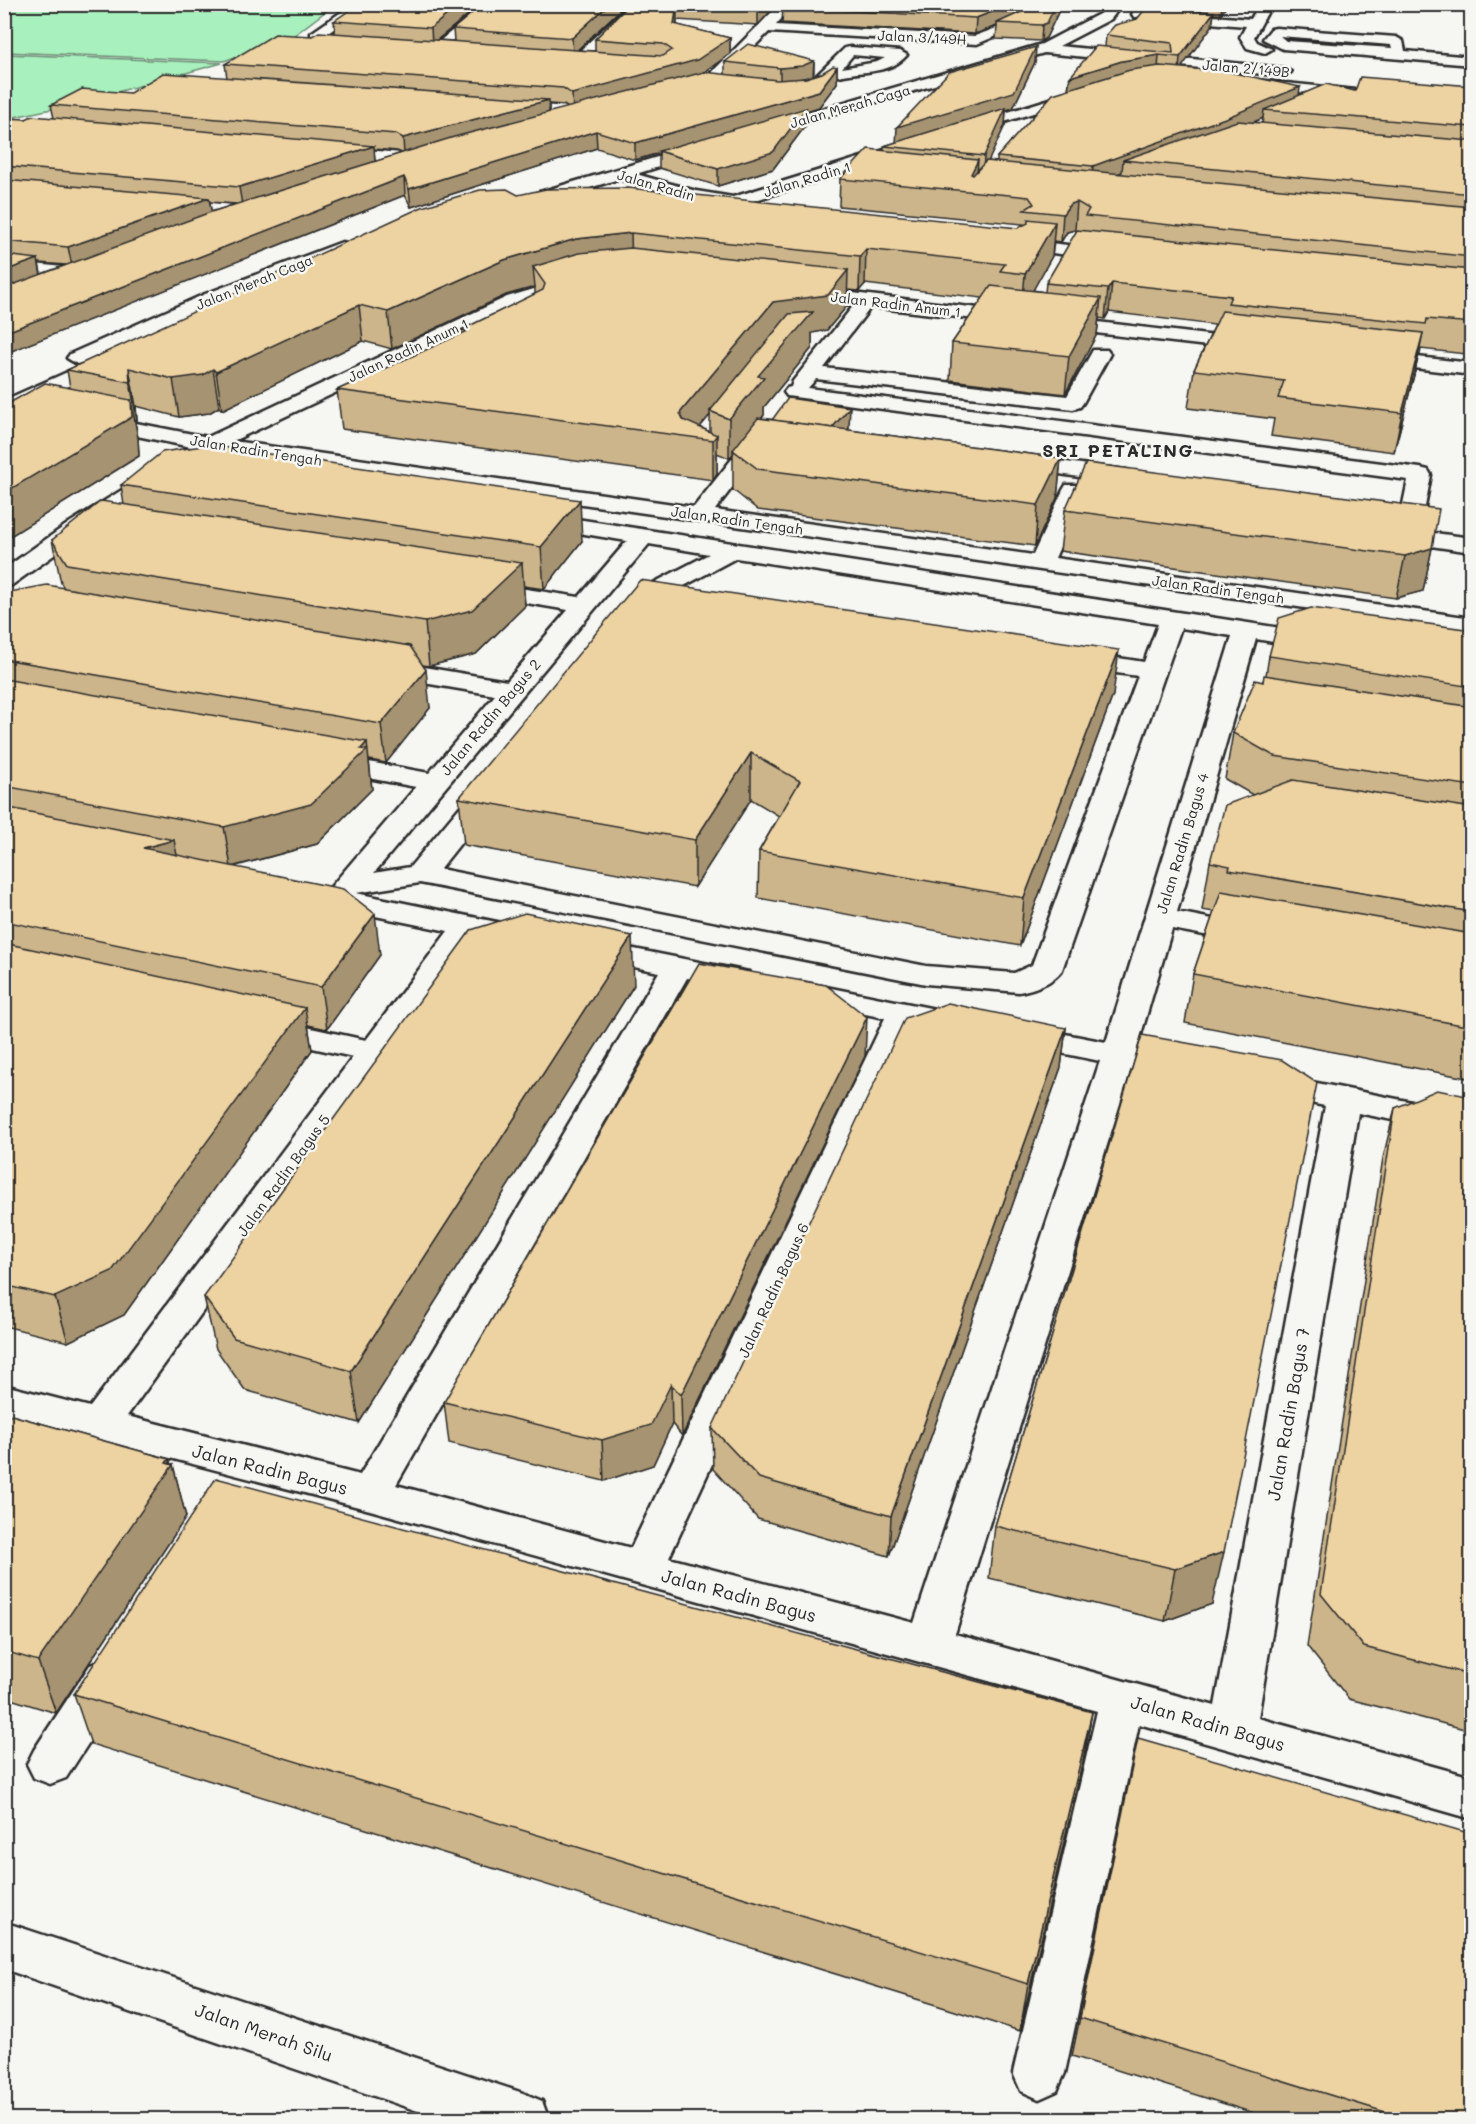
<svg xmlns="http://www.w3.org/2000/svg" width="1476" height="2124" font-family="Mali,sans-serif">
	<rect width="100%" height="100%" fill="#f6f6f2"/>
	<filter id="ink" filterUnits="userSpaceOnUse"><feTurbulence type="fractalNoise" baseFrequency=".0167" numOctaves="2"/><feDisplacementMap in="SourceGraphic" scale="12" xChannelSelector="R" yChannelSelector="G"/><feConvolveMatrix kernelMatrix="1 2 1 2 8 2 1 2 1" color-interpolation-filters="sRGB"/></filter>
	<g filter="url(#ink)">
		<g fill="#a8f0bd" stroke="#6a8e74" stroke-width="1.5">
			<path d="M5 5H334L293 36 224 61 5 52Z"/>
			<path d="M5 54 222 63 70 105 5 119Z"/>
		</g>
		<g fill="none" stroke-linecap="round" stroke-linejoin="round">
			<g stroke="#2b2b2b" stroke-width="5">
				<g id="minor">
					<path d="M353 4H368L324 36 328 39 355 42V48L324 47 311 39V33Z"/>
					<path d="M485 4H500L441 54H431V48Z"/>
					<path d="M630 4H644L582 64H572V58Z"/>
					<path d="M780 4H794L776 25 975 36 1018 20 1025 24 977 44 769 32 722 78 683 93H673L671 90 673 87 712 72Z"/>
					<path d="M1109 4H1122L1111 19 1059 46 1284 68 1291 72 1284 76 1044 53 767 134 762 136 754 131 757 128 1042 44 1101 13Z"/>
					<path d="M1140 4H1153L1148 11 1251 19 1259 4H1272L1254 37 1257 42 1272 49 1265 53 1247 48 1240 37 1246 26 1134 17 1132 14Z"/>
					<path d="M1276 28 1396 37 1403 41 1405 51 1472 57V65L1283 49 1263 39 1271 29ZM1280 36 1391 45 1392 48 1286 41Z"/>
					<path d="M850 47 900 51 907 55C888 77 857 69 832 78 819 83 808 95 793 91L791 88 793 85 816 76 845 48ZM853 55 885 58 877 62 842 68Z"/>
					<path d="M1255 80 1356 90 1363 94 1356 98 1250 87 1248 84 1250 81Z"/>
					<path d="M1086 88 1093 92 1091 95 969 133 964 135 956 130 959 127Z"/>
					<path d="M505 103 589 108 597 113 589 118 500 110 498 107Z"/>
					<path d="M701 144 709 149 707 152 636 174 696 191 733 197 891 148 897 146 905 151 903 154 733 207 694 201 619 179 526 207 518 202 520 198Z"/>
					<path d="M329 147 414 154 422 159 414 164 323 155 321 152Z"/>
					<path d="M165 199 246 206 254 211 246 216 159 208 157 204Z"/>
					<path d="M1007 238 1111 250 1120 255 1111 260 1001 247 998 243Z"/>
					<path d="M342 242 348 243 351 247 348 251 219 302 84 362 77 364 67 358 70 354 205 294Z"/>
					<path d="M4 261 74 268 83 273 74 278 4 271Z"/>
					<path d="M578 276 584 277 587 281 584 285 521 305 233 441 694 507 754 431H768L772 435 715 510 1033 555 1063 490 1066 485H1082L1085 490 1055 558 1472 618V632L214 451 85 533 12 585 4 587V569L69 523 191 447 4 409V397L9 398 108 354 115 356 118 360 115 364 33 403 208 437 507 297Z"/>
					<path d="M802 287 1258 341 1261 345 1258 349 1251 351 871 307 824 368 1067 396 1093 350H1107L1110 354 1083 403 1080 407 1073 409 816 379 808 388 1420 468 1428 470 1431 475 1423 517 1420 522 1412 524 1372 517 1369 512 1372 507 1380 505 1402 509 1408 480 787 396 784 392 787 388 791 387 793 381 854 305 795 297 793 293 795 289Z"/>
					<path d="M1371 352 1472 363V375L1364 362 1361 358Z"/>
					<path d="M1014 455 1126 470 1134 472 1137 477 1134 482 1126 484 1006 466 1003 461 1006 456Z"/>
					<path d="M538 513 1320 634 1329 637 1333 642 1329 647 1320 650 1256 639 1177 912 1263 929 1267 935 1263 941 1252 944 1172 929 1137 1048 1192 1060 1197 1067 1192 1074 1180 1077 1131 1068 955 1634 1215 1706 1325 1106 1260 1093 1255 1085 1260 1077 1272 1074 1472 1114V1136L1358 1113 1258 1718 1472 1777V1819L1139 1724 1065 2073 1057 2091 1039 2099 1021 2091 1013 2073 1097 1711 370 1510 4 1415V1385L90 1407 353 1057 254 1035 249 1028 254 1021 265 1018 366 1040 448 931 307 902 303 896 307 890 318 887 329 889 416 787 325 770 315 768 311 762 315 756 325 754 429 773 495 695 382 676 373 673 369 668 373 663 382 660 507 681 568 610 472 594 468 589 472 584 480 582 579 597 627 541 530 525 527 520 530 515ZM649 544 709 554 638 591 624 610 627 615 636 617 645 615 656 601 736 558 1158 624 1144 662 1073 651 1064 654 1060 659 1064 664 1073 667 1138 676 1032 965 1014 973 926 966 440 869 503 790 499 784 489 782 479 784 410 867 374 873ZM1181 628 1232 636 1106 1042 1019 1025 1008 1028 1003 1035 1008 1042 1100 1061 914 1623 669 1558 914 1024 959 1033 970 1030 975 1023 970 1016 801 982 790 985 785 992 790 999 885 1018 631 1548 396 1485 687 978 738 988 749 986 754 979 749 972 589 940 578 942 574 949 578 956 659 972 360 1475 127 1416 475 936 521 945 532 942 536 936 532 930 521 927 356 893 420 883 926 984 1019 992C1034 989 1053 983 1062 970Z"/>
					<path d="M1390 527 1472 538V552L1382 539 1379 534 1382 529Z"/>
					<path d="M106 1659 122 1665 128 1678 122 1691 66 1778 50 1784 34 1778 27 1764 34 1750 90 1665Z"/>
					<path d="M4 1922 523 2093 542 2101 549 2120H444L4 1969Z"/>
				</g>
			</g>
			<use href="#minor" fill="#f6f6f2" fill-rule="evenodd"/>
		</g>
		<g fill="#ccb58b" stroke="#2b2b2b" stroke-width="1.5" fill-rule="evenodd">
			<path d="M481 4 437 40 454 41 453 29 483 4H626L577 50 595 51V39L630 4H777L758 25 677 20V25L730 38V54L703 73 725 75V62L814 61V76L837 67V83L819 107 806 111V125L773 169 718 186 659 168V153L635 160 597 148 411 207 405 195 4 354V118L26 119 54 118 51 105 227 78 225 64 312 36 335 33 334 21ZM549 104 564 105 568 108 549 113ZM374 149 397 151 402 153 375 162ZM210 202 236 204 211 212ZM39 263 66 265 41 274Z"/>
			<path d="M785 4H1062L1046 38 1041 41 996 39 997 26 975 34 782 23 783 7Z"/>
			<path d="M1155 4H1228L1221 14H1214L1212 26 1181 67 1299 95 1355 91 1472 86V327L1466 354 1421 349 1420 355H1419L1415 371 1394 452 1271 436 1274 419 1188 408 1194 370 1215 325 1109 312 1105 319 1099 318 1097 334 1065 394 950 380 952 343 983 298 865 284 859 291 848 290 847 306 827 330 812 333V348L764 407V415L761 418 849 428 848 430 1061 458 1057 498 1035 546 758 510 733 490V454L729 458 717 453V474L713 480 342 429 337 390 462 334 461 330 535 294V287L506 295 392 349 363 341 222 410 219 407 209 413 179 417 136 406 137 421 135 420 138 438 139 456 4 540V406L70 388 67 370 518 195 1018 228 1023 224 839 206 840 179 884 151V146L897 142 1035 62 1013 108 1006 110 1005 125 988 161 997 162V157L1068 89 1070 77 1105 47 1106 35 1155 8ZM1263 118 1262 123 1254 122ZM1075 230 1077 231 1046 283 1045 292 1033 290 1052 256 1054 241 1061 242 1067 232ZM710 415V432L700 427Z"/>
			<path d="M121 485 582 541 544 589 523 586 525 606 476 654 429 666 422 665 430 708 386 763 369 760 372 789 317 844 233 867 380 955 327 1029 308 1025 312 1050 124 1315 68 1342 4 1326V593L64 588 61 583 52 540 124 505Z"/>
			<path d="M1065 510 1432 548 1423 591 1396 598 1060 551Z"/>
			<path d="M1472 630V1079L1185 1023 1193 974 1214 912 1202 910 1210 862 1253 795 1225 779 1233 733 1266 675 1269 656Z"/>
			<path d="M1113 695 1020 946 758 898 759 851 779 816 751 799 695 887 464 845 459 798Z"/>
			<path d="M634 985 359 1423 245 1390 216 1349 204 1297Z"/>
			<path d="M1066 1028 1061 1067 889 1556 758 1519 713 1469 712 1428Z"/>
			<path d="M1142 1035 1212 1604 1165 1621 989 1578 995 1526Z"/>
			<path d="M865 1056 682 1436 672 1424 653 1465 604 1481 449 1443 444 1402Z"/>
			<path d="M1472 1097V1731L1349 1699 1307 1646 1383 1158 1395 1108Z"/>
			<path d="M4 1413 169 1459 171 1464 173 1465 186 1517 56 1713 4 1697Z"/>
			<path d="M74 1694 1092 1712 1083 1761 1020 2031 91 1744Z"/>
			<path d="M1138 1738 1472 2120H1276L1072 2056Z"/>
		</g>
		<g fill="#a69371" stroke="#2b2b2b" stroke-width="1.5">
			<path d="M460 4H481L432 44 431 28Z"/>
			<path d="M609 4H626L573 54 572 38Z"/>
			<path d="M763 4H777L758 25V9Z"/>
			<path d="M1013 4H1018L1017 18 997 23V26L975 34 976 18Z"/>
			<path d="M1056 4H1062L1046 38 1041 41 1042 25Z"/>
			<path d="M1222 4H1228L1221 14Z"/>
			<path d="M677 5V20L674 40V24Z"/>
			<path d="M1214 12 1212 26 1179 71 1180 57Z"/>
			<path d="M730 38V54L697 77 573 111 572 94Z"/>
			<path d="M1036 47 1035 62 1013 108 1006 110 1005 125 983 173 984 156 896 144 897 127Z"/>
			<path d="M1159 55 1158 69 1068 91 1070 77 1122 61Z"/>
			<path d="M814 61 813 76 780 83V68Z"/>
			<path d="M837 67V83L819 107 806 111V125L773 169 718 186V169L659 151V153L635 160V143L819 91Z"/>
			<path d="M1300 87 1298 104 1264 110 1263 118 1226 134 1123 160 1122 172 1091 184 1093 166Z"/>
			<path d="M549 100V116L404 155 403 138Z"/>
			<path d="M596 131 597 148 411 207 409 189Z"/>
			<path d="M374 146 375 163 242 205 239 187Z"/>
			<path d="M978 160 976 187 971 174Z"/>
			<path d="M404 177 405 195 4 354V333Z"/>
			<path d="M209 198 212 215 72 266 68 247Z"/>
			<path d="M1077 202 1075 230 1067 232 1061 242 1063 214 1070 204Z"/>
			<path d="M1055 222 1052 256 1022 310 1025 274Z"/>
			<path d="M631 233 632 268 533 267 535 287 506 295 392 349 388 312 504 260 576 239Z"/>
			<path d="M866 249 865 284 859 291 860 256Z"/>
			<path d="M38 259 41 277 4 292V271Z"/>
			<path d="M848 270 847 306 827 330 812 333V348L764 407V415L735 452 733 450V454L729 458V419L710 411V415L692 437 680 413 684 408 773 302Z"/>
			<path d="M1112 283 1109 312 1105 319 1108 289Z"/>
			<path d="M1101 298 1097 334 1065 394 1069 356Z"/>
			<path d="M359 305 363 341 222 410 216 372Z"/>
			<path d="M1423 333 1415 371 1394 452 1402 413Z"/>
			<path d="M129 368 136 406 137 421 130 382Z"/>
			<path d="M213 369 219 407 209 413 179 417 173 379Z"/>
			<path d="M131 400 138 438 139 456 4 540V493Z"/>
			<path d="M850 407 849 428 830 450 831 429Z"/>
			<path d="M717 435V474L713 480V440Z"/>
			<path d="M1061 458 1057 498 1035 546 1038 505Z"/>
			<path d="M580 500 582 541 544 589 541 547Z"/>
			<path d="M1432 548 1423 591 1396 598 1405 556Z"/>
			<path d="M522 563 525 606 476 654 429 666 425 622Z"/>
			<path d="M1119 650 1113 695 1020 946 1024 898Z"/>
			<path d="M426 670 430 708 386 763 381 724Z"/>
			<path d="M367 742 371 781V782L372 789 317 844 231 867 224 827 361 749Z"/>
			<path d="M751 753V799L695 887V840Z"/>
			<path d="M174 840 182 881 143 848Z"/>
			<path d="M375 914 380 955 327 1029 321 987Z"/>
			<path d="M632 936 634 985 359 1423 351 1371Z"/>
			<path d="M305 1008 312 1050 124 1315 68 1342 55 1297Z"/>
			<path d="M867 1017 865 1056 682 1436 681 1395Z"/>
			<path d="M1066 1028 1061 1067 889 1556 891 1516Z"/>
			<path d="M671 1384 672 1424 653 1465 604 1481 602 1440Z"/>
			<path d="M169 1459 171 1467 173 1465 186 1517 56 1713 38 1661Z"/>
			<path d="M1224 1552 1212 1604 1165 1621 1175 1569Z"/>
			<path d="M1092 1712 1083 1761 1020 2031 1028 1984Z"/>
		</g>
		<g fill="#edd2a2" stroke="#2b2b2b" stroke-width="1.5">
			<path d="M359 4H460L431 28 334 21Z"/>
			<path d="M483 4H609L572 38 453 29Z"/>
			<path d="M630 4H763L758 9 677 5 674 24 730 38 697 60 572 94 563 88 225 64 275 34 312 36 319 32 663 56 672 50 663 44 595 39Z"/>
			<path d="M785 4H1013L976 18 783 7Z"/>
			<path d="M1021 4H1056L1047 23 1042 25 997 23 1028 9Z"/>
			<path d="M1147 7 1214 12 1180 57 1159 55 1122 61 1070 77 1096 46 1173 53 1172 43 1106 35 1115 25 1137 19Z"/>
			<path d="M748 44 814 61 802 66 780 68 725 62Z"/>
			<path d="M1036 47 1014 92 897 127 949 72Z"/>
			<path d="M833 66 837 67 819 91 635 143 596 131 409 189 404 177 4 333V288L211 212 454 137 704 72 777 80 806 78 822 73Z"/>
			<path d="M1160 66 1229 72 1300 87 1228 117 1093 166 997 157 1053 94 1130 70Z"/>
			<path d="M163 73 549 100 403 138 396 134 51 105 82 89 130 93Z"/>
			<path d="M1360 77 1472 86V127L1264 110 1326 84 1355 91Z"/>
			<path d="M806 108 773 152 718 169 659 151Z"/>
			<path d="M1006 108 984 156 884 146Z"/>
			<path d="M32 116 374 146 239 187 4 166V118L26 119Z"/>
			<path d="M1237 121 1472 141V194L1123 160Z"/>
			<path d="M868 149 978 160 971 174 973 175 986 161 1472 207V257L1085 216 1089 209 1077 202 1070 204 1063 214 1024 210 1034 204 1029 197 840 179Z"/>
			<path d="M4 180 209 198 68 247 4 241Z"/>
			<path d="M628 188 1018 228 1028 223V219L1055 222 1025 274 1000 271 1005 264 866 249 860 256 631 233 576 239 504 260 388 312 359 305 216 372 213 369 203 375 173 379 129 368 130 382 67 370 422 207 480 190 507 189 518 195 546 189Z"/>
			<path d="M1077 230 1472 270V323L1427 319 1426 324 1228 303 1231 296 1112 283 1108 289 1046 283Z"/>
			<path d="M631 248 848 270 828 295 773 302 684 408 680 413 683 420 717 435 713 440 337 390 468 331 461 330 543 290 545 284 533 267 579 253Z"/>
			<path d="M4 255 38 259 4 271Z"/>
			<path d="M991 286 1101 298 1069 356 952 343Z"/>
			<path d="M1222 311 1423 333 1402 413 1278 398 1284 381 1194 370Z"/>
			<path d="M813 312 758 376 764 377 729 419 710 411 789 314Z"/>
			<path d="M45 383 131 400 132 417 4 493V406Z"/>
			<path d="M788 398 850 407 832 428 772 420Z"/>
			<path d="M758 418 1061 458 1038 505 758 469 733 450Z"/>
			<path d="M209 445 580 500 541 547 121 485 162 452Z"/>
			<path d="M1086 463 1439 509 1432 548 1405 556 1065 510Z"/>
			<path d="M101 501 522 563 472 610 425 622 67 564 52 540Z"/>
			<path d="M640 580 1119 650 1024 898 759 851 800 781 751 753 695 840 459 798Z"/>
			<path d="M47 585 410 646 426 670 381 724 4 659V593Z"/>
			<path d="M1311 608 1472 630V687L1269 656 1279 618Z"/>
			<path d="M1264 675 1472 707V786L1274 756 1233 733 1255 680 1263 682Z"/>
			<path d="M4 679 367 742 361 749 367 750 311 804 224 827 4 786Z"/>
			<path d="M1293 780 1472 808V912L1229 870 1230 866 1210 862 1225 805Z"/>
			<path d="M4 807 174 840 143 848 343 889 375 914 321 987 4 921Z"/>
			<path d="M1221 891 1472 934V1027L1193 974Z"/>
			<path d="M525 913 632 936 351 1371 234 1338 204 1297 471 930Z"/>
			<path d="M4 943 305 1008 112 1271 55 1297 4 1285Z"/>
			<path d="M699 963 826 985 867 1017 681 1395 671 1384 651 1425 602 1440 444 1402Z"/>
			<path d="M948 1003 1066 1028 891 1516 759 1478 712 1428 905 1018Z"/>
			<path d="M1142 1035 1282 1060 1317 1083 1224 1552 1175 1569 995 1526Z"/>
			<path d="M1437 1090 1472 1097V1675L1364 1647 1321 1594 1395 1108Z"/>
			<path d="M4 1413 169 1459 166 1463 173 1465 38 1661 4 1651Z"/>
			<path d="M216 1478 1092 1712 1028 1984 74 1694Z"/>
			<path d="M1138 1738 1472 1834V2120H1411L1080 2018Z"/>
		</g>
	</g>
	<g text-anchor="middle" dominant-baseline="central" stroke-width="5" stroke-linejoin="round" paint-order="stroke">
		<g font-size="14" fill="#2b2b2b" stroke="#f6f6f2">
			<text transform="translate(922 37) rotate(3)">Jalan 3/149H</text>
			<text transform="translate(1246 68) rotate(5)">Jalan 2/149B</text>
			<text transform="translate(850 106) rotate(-16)">Jalan Merah Caga</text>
			<text transform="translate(807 179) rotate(-17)">Jalan Radin 1</text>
			<text transform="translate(656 185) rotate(16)">Jalan Radin</text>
			<text transform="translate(254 282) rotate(-22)">Jalan Merah Caga</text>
			<text transform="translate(896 304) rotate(7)">Jalan Radin Anum 1</text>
			<text transform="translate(408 350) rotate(-25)">Jalan Radin Anum 1</text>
			<text transform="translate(256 450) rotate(9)">Jalan Radin Tengah</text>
			<text transform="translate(737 520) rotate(8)">Jalan Radin Tengah</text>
			<text transform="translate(1218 589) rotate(8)">Jalan Radin Tengah</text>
		</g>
		<g font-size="15" fill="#2b2b2b" stroke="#f6f6f2">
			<text transform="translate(490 717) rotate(-50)">Jalan Radin Bagus 2</text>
			<text transform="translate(1182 843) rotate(-73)">Jalan Radin Bagus 4</text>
			<text transform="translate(283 1175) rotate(-54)">Jalan Radin Bagus 5</text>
			<text transform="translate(773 1290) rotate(-65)">Jalan Radin Bagus 6</text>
		</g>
		<g font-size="18" font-weight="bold" letter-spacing="1.5" fill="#2b2b2b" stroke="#f6f6f2">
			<text x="1118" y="450">SRI PETALING</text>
		</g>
		<g font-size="18" fill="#2b2b2b" stroke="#f6f6f2">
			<text transform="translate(1288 1414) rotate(-80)">Jalan Radin Bagus 7</text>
			<text transform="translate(270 1469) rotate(14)">Jalan Radin Bagus</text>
			<text transform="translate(739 1595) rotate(15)">Jalan Radin Bagus</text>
			<text transform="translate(1208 1723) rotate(16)">Jalan Radin Bagus</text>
			<text transform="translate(264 2032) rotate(19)">Jalan Merah Silu</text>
		</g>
	</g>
	<rect width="1476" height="2124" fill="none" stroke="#f6f6f2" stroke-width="24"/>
	<rect x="12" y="12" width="1452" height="2100" fill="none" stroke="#2b2b2b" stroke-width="2" filter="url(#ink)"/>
</svg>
